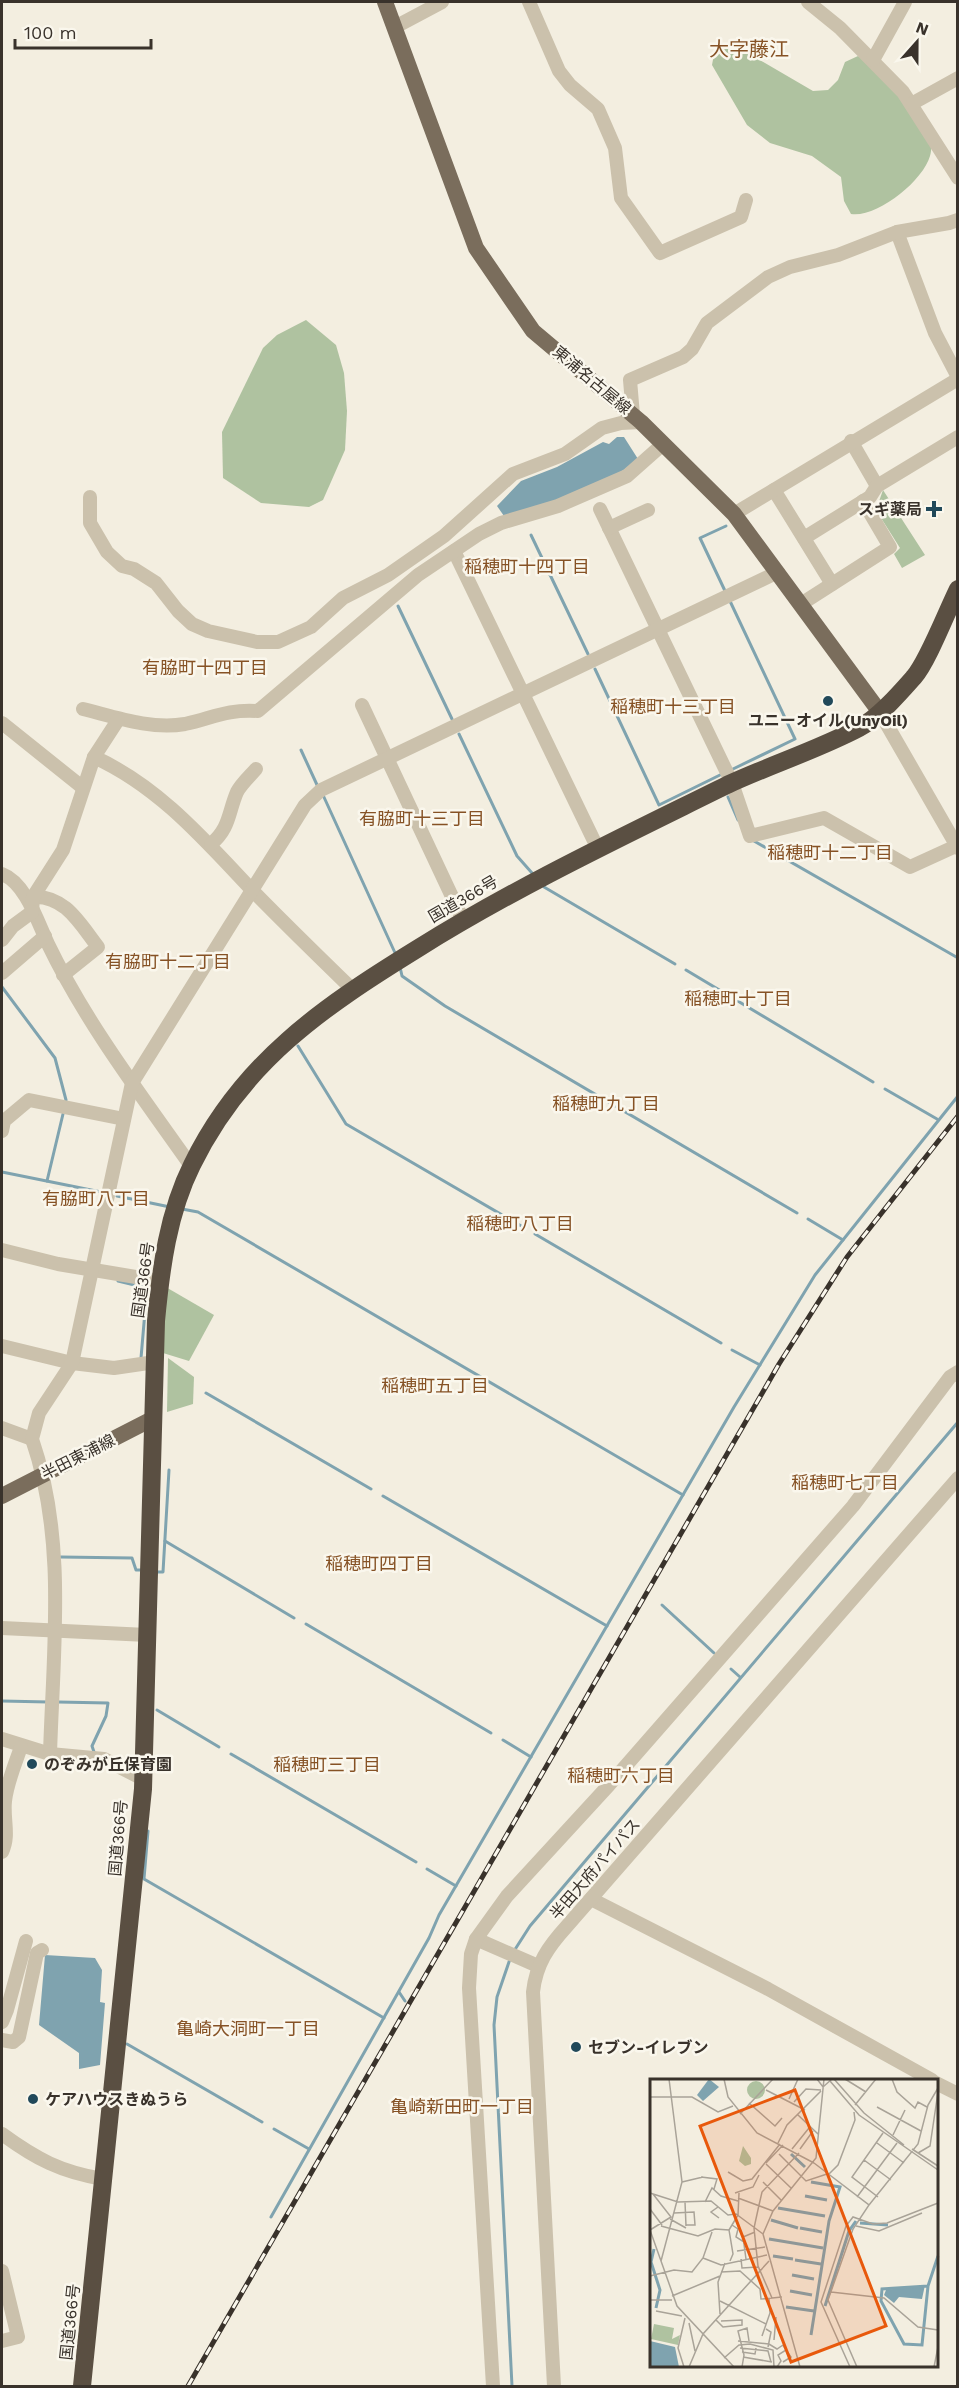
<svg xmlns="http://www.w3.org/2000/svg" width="959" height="2388" font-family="'Work Sans','Noto Sans JP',sans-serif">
	<rect width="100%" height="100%" fill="#f3eee0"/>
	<g fill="#afc2a0">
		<path d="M729 46 739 48 813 91 828 90 838 80 845 62 858 56 885 70 930 122C930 132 933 146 930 156 923 181 877 218 851 214L844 201 841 177 812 156 770 143 747 125 712 65 715 49Z"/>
		<path d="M306 320 336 345 344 373 347 411 345 450 323 500 309 507 261 503 223 478 222 432 263 348 277 335Z"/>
		<path d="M883 490 925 555 902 568 894 554 900 548 876 510Z"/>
		<path d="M164 1286 214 1315 189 1361 163 1353Z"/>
		<path d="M168 1358 194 1377 193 1404 167 1412Z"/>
	</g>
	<g fill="#7fa3af">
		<path d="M617 437H624L638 459C605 488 546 506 504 516L497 506 521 481 557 467 603 442 609 444Z"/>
		<path d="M45 1955 95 1958 102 1970 100 2002 105 2003 100 2065 79 2069V2053L39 2025Z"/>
	</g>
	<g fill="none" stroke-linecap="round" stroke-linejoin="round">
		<g stroke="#7fa3af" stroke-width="3">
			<path d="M531 535 588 654"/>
			<path d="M726 593 700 538 726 526"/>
			<path d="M729 599 795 739 733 769"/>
			<path d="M398 606 452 719"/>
			<path d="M595 669 659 805 720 775"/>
			<path d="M459 734 517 856 532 873"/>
			<path d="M301 750 318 787"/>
			<path d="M323 795 396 955"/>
			<path d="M728 797 738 820"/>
			<path d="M754 841 958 958"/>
			<path d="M544 887 675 964"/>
			<path d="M400 967 402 976 445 1006 797 1213"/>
			<path d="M686 970 873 1082"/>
			<path d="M2 987 55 1058 66 1100"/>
			<path d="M298 1046 346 1124 523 1227"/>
			<path d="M885 1089 937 1119"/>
			<path d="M2 1172 101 1192"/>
			<path d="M47 1181 63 1114"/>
			<path d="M117 1196 170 1207"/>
			<path d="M182 1209 198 1212 683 1495"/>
			<path d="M808 1219 843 1240"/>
			<path d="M535 1234 721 1343"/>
			<path d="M118 1281 147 1288 141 1358"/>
			<path d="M732 1350 760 1365"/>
			<path d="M206 1393 371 1489"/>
			<path d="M383 1496 607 1626"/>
			<path d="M165 1541 294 1618"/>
			<path d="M61 1557 132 1558 136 1570H141"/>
			<path d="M158 1572H163L169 1470"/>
			<path d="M662 1605 714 1653"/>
			<path d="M306 1624 491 1733"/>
			<path d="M731 1669 740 1677"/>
			<path d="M2 1701 48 1702"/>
			<path d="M58 1702 108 1703 106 1716 92 1746 94 1752"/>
			<path d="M157 1710 219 1747"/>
			<path d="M503 1740 531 1757"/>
			<path d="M231 1754 416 1862"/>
			<path d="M148 1831 144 1879 384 2018"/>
			<path d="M427 1869 456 1886"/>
			<path d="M514 1951 530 1926 958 1422"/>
			<path d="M510 1959 497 1997 494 2025 512 2386"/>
			<path d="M399 1992 405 2001"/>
			<path d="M127 2044 262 2122"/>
			<path d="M274 2129 309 2149"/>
			<path d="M271 2217 429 1938 439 1915 734 1407 815 1275 958 1096"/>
		</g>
		<g stroke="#cbc1ac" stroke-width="14">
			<path d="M529 2 559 71 570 85 598 109 615 148 621 198 660 253 741 217 746 200"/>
			<path d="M808 2 840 28 903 92 958 178"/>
			<path d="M395 27 442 2"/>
			<path d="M873 60 905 2"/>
			<path d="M913 103 958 78"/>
			<path d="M897 232 935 333 958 377"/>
			<path d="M633 415 630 380 683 357 692 349 707 323 768 277 790 267 838 255 897 232 949 223 958 220"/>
			<path d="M851 441 877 486"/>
			<path d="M774 490 832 584"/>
			<path d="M90 497V523L107 552 122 566 134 569 156 583 178 611 192 624 208 631 257 642H278L311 627 343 598 388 575 444 536 513 474 565 454 602 428 621 423 641 422"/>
			<path d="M600 509 732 783 750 836 824 818 910 867 956 846"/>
			<path d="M734 514 958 379"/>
			<path d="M609 528 648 510"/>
			<path d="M804 538 870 497 877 486 958 437"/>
			<path d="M454 551 598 849"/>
			<path d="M801 604 890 547 863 501"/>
			<path d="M362 705 463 920"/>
			<path d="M83 709C115 717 151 730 185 724 213 718 226 709 258 711L418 575 479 534 501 523 558 506 627 476 662 445"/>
			<path d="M879 711 958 848"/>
			<path d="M2 723 82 787"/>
			<path d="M94 757C158 786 203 838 251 889 284 923 318 956 352 989"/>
			<path d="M211 844C230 828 228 813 237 792 241 784 250 776 256 769"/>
			<path d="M2 874C26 883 38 923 48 944 86 1023 141 1095 191 1166"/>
			<path d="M33 897C65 895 80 924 98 947L63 975"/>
			<path d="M32 912 33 897 63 850 94 757 118 720"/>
			<path d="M2 940 13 926 32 912"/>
			<path d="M2 973 45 936"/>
			<path d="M2 1131 4 1121 29 1100 124 1119"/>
			<path d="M2 1250 58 1264 160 1281"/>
			<path d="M2 1346 72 1363 114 1368 155 1362"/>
			<path d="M2 1428 32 1439"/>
			<path d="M2 1628 147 1635"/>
			<path d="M2 1739 50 1754 104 1759 143 1779"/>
			<path d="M50 1754C53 1651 67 1540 32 1439L39 1413 72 1363 132 1083 305 805 321 790 778 572"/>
			<path d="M2 1852C10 1835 3 1820 5 1801 7 1783 15 1764 21 1747"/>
			<path d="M591 1899 768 1989 932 2080"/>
			<path d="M476 1939 538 1966"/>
			<path d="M2 2022 7 2010 26 1941"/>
			<path d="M2 2040 13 2042 19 2037 37 1953 42 1950"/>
			<path d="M936 2083 958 2094"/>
			<path d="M2 2134C36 2159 61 2172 103 2179"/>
			<path d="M2 2271 18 2337 2 2341"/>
			<path d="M493 2386 469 1988 471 1954 476 1939 507 1896 609 1785 853 1506 950 1377 958 1372"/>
			<path d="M554 2386 533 1992C536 1964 548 1947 567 1926L958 1478"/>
		</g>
		<g stroke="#7a6d5c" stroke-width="16">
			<path d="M385 2 476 248 533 331 641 422 734 514 879 711"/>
			<path d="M2 1496 154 1418"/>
		</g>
		<path stroke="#5a4f42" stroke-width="18" d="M82 2386 143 1789 156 1321C161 1268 168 1213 192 1165 242 1062 323 1007 417 949 516 887 622 837 727 785 770 765 817 750 859 728 879 717 899 694 914 677 928 661 947 611 958 589"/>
		<g stroke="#39322b" stroke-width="5">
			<path id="rail" d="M188 2386 779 1364 847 1257 958 1116"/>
		</g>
		<use href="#rail" stroke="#faf7ed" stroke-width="3" stroke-dasharray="9" stroke-linecap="butt"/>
	</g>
	<g fill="#21495a" stroke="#faf7ed" stroke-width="2">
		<path d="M931 500h6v6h6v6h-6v6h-6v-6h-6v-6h6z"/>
		<circle cx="828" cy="701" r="6"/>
		<circle cx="32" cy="1764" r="6"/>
		<circle cx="576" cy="2047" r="6"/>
		<circle cx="33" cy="2099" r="6"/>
	</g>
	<g text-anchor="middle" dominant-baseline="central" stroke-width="5" stroke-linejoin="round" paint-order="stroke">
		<g font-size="16" fill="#39322b" stroke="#faf7ed">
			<text transform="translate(592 380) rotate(40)">東浦名古屋線</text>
			<text transform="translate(463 899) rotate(-30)">国道366号</text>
			<text transform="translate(143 1280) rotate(-82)">国道366号</text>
			<text transform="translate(78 1457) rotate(-27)">半田東浦線</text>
			<text transform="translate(118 1838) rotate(-85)">国道366号</text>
			<text transform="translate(595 1869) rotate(-49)">半田大府パイパス</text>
			<text transform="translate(70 2322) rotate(-84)">国道366号</text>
		</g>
		<g font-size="16" font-weight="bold" fill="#39322b" stroke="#faf7ed" text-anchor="start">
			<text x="922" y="509" text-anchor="end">スギ薬局</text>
			<text x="828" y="720" text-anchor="middle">ユニーオイル(UnyOil)</text>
			<text x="44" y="1764">のぞみが丘保育園</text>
			<text x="588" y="2047">セブン-イレブン</text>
			<text x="45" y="2099">ケアハウスきぬうら</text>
		</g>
		<g font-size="18" fill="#865225" stroke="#faf7ed">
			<text x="527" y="566">稲穂町十四丁目</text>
			<text x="205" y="667">有脇町十四丁目</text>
			<text x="673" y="706">稲穂町十三丁目</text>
			<text x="422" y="818">有脇町十三丁目</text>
			<text x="830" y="852">稲穂町十二丁目</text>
			<text x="168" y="961">有脇町十二丁目</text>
			<text x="738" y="998">稲穂町十丁目</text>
			<text x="606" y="1103">稲穂町九丁目</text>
			<text x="96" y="1198">有脇町八丁目</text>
			<text x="520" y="1223">稲穂町八丁目</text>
			<text x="435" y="1385">稲穂町五丁目</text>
			<text x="845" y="1482">稲穂町七丁目</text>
			<text x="379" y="1563">稲穂町四丁目</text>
			<text x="327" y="1764">稲穂町三丁目</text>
			<text x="621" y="1775">稲穂町六丁目</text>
			<text x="248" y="2028">亀崎大洞町一丁目</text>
			<text x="462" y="2106">亀崎新田町一丁目</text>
		</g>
		<g font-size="20" fill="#865225" stroke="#faf7ed">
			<text x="749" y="49">大字藤江</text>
		</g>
	</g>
	<g transform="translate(650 2079)">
		<rect width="288" height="288" fill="#f3eee0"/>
		<path d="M97 11a9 9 0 1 1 18 0a9 9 0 1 1-18 0ZM93 67 101 79V85L95 87 89 82ZM4 245 24 249 22 260 30 256 28 266 1 260Z" fill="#afc2a0"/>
		<path d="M59 0 69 8 53 22 47 16ZM275 206 272 220 249 218 244 224 234 216 236 211ZM0 262 25 268 29 288H0Z" fill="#7fa3af"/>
		<path fill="none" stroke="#7fa3af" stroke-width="3" d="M141 75 155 88M161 103 190 108 179 142 161 256M155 117 177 121M128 129 175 137M121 141 148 149M210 144 238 146M150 149 172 153M119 160 173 169M4 170 1 183 10 211 6 229M123 177 143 180M145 181 171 185M142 196 164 200M278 207 232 210 231 222 254 265 272 266 278 207 288 177M140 212 162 216M175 227 199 152 206 142M136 228 164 232"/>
		<path fill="none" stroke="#a9a398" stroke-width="1.5" d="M74 0 78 18 107 54 164 84M167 0 173 8 182 0M184 0 214 34 254 66M195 0 216 13M242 0 247 13 265 29 268 23 277 28M180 2 209 36 288 91M116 11 155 31M0 18H42L68 33 83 27M139 20 148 0M144 23 156 10 171 11M99 24 125 47 132 39M205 26 226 0M227 28 271 52M90 35 123 0M148 36 168 55M243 56 255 31M128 64 137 46 171 12M227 64 254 84M142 70 159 49M150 70 163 52M262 70 288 87M268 74 280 67 288 13M129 75 156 102 177 95M214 81 241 101M116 84 133 66M164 84 219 126 203 150 178 221 207 288M116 85 141 109M78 93 93 102 102 100 130 65M178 96 188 86 205 41 204 33M51 98 67 100 64 110M32 103 53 98M113 103 131 121M0 114 28 123 61 122 78 136 86 135 113 155M85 114 103 108 109 96M207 118 247 64M228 118 202 98 233 54M88 119 123 132M35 123 36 147M55 123 62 109 71 117 88 122M219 126 268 65 278 26 288 9M68 128 61 133 69 139M0 130 12 146M24 134 44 133 45 146H36M20 140 36 149M82 146 88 150 86 158 94 163M11 147 48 157 65 150 79 151 83 175 80 182M206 147 229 152 272 134M0 151 21 138 3 115M0 151 27 227 84 288M79 151 88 136 89 114M87 172 115 168M53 179 71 186 117 176M91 180 92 189 108 188M96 180 93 158 105 153M11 182 32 103 19 0M71 193 90 192 110 210 111 220 132 218M0 197 24 191 42 193 53 179 62 153M181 213 234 219 268 248 288 251M22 217 70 197M122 219 108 187 104 149 109 126 112 113 149 74M0 221H22M70 222 116 245M6 232 32 237M70 235 68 203 75 184M66 241 73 248 92 246V241L71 242M39 244 45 272M116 250 121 253 118 268M112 257 120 234 119 219M124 261 126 238M88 262 119 265 127 270 133 266M90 269 118 272 121 283M92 273 105 275 106 269M93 278 122 283M74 279 89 266 100 265 123 271 124 288M133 283 141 278 136 271M34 288 28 269 35 239M39 288 53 255 119 182M92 288 94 276 88 252 97 249 99 262M127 288 131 282 128 276 136 271 133 266M150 288 113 155 123 132 166 79 174 0M200 288 171 223 196 147 203 138 223 145 237 144 288 124M284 288 288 268"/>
		<path fill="#e8590c" fill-opacity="0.15" stroke="#e8590c" stroke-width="3" d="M145 11 236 247 141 283 50 47Z"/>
		<rect width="288" height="288" fill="none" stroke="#39322b" stroke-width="3"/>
	</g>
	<rect width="959" height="2388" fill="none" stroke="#39322b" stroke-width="6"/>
	<g transform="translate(917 42) rotate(21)" stroke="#faf7ed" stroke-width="4.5" paint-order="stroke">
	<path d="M0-4.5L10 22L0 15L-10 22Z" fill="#39322b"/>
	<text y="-9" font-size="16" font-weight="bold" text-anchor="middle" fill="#39322b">N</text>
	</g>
	<path d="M15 39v9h136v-9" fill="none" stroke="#39322b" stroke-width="3"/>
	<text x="24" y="39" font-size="18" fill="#39322b" stroke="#faf7ed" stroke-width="4.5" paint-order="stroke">100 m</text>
</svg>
